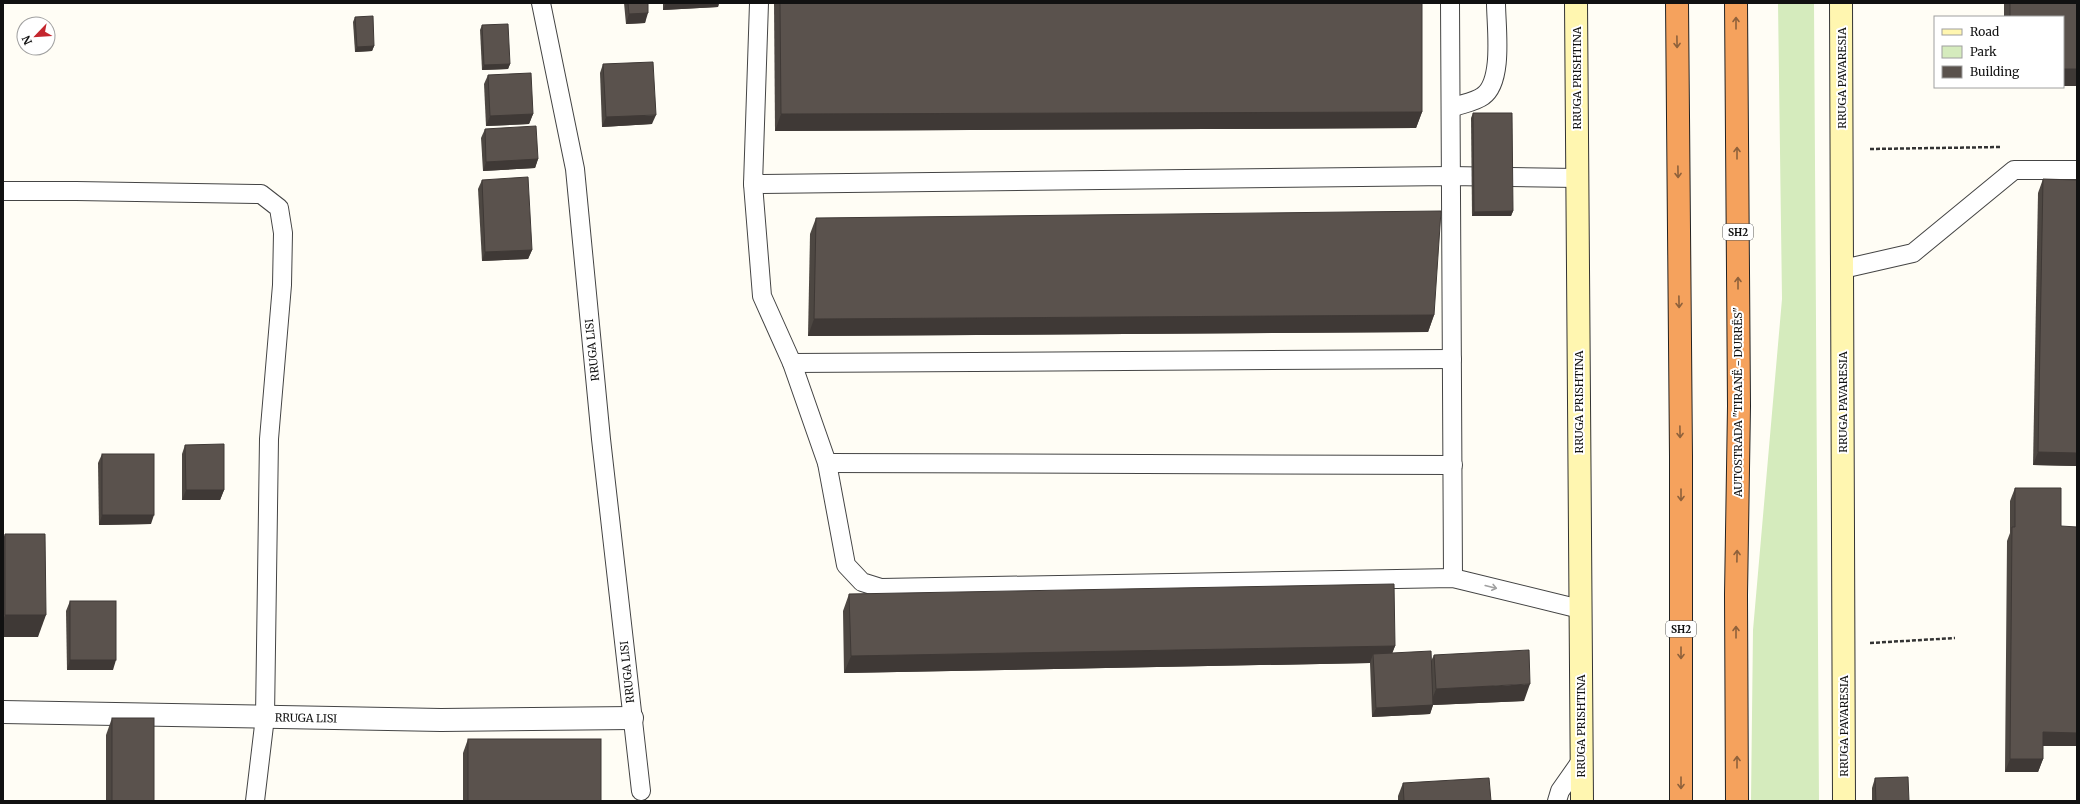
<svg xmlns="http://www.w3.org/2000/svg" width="2080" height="804" font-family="Merriweather,serif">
	<rect width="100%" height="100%" fill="#fffdf5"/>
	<path fill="#d5ebbd" d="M1778 3H1814L1819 801H1751L1753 630 1782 299Z"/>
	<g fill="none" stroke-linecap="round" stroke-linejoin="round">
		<g stroke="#444" stroke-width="20">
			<g id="lane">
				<path d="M541 3 575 169 601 439 641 791"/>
				<path d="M759 3 753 184 762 296 792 363 827 463 846 565 862 582 881 588 1453 578 1580 609"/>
				<path d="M1450 3 1453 578"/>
				<path d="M1451 108C1461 104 1475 102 1483 96 1504 81 1496 26 1496 3"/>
				<path d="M753 184 1451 176 1577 178"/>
				<path d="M3 191H76L261 194 279 208 283 233 282 285 269 439 265 717 255 801"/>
				<path d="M1843 269 1913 253 2014 170H2077"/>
				<path d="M792 363 1452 359"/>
				<path d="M827 463 1453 465"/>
				<path d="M1557 801 1560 791 1581 761"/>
			</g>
		</g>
		<g stroke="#444" stroke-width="24">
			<path id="street" d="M3 712 441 720 632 718"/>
		</g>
		<g stroke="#333" stroke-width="24">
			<g id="secondary">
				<path d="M1576 3 1582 801"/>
				<path d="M1841 3 1844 801"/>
			</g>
		</g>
		<g stroke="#222" stroke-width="24">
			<g id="highway">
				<path d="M1677 3 1681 456V801"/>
				<path d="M1736 3 1739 406 1736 595 1737 801"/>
			</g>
		</g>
		<g stroke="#333" stroke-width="2.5" stroke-dasharray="4 2" stroke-linecap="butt">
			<path d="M1870 149 2001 147"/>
			<path d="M1870 643 1955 638"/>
		</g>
		<use href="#lane" stroke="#fff" stroke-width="18"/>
		<use href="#street" stroke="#fff" stroke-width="22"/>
		<use href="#secondary" stroke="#fff6b0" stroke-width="22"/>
		<use href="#highway" stroke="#f5a25d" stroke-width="22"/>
	</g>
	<g fill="#4d4742">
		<path d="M624 3H648L645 23 626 24Z"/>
		<path d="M663 3H719L718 7 663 10Z"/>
		<path d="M774 3H1422V112L1416 128 775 131Z"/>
		<path d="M2004 3H2077L2063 17H2004Z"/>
		<path d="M355 17 374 46 372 51 355 52 353 22Z"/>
		<path d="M482 25 510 64 508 69 482 70 480 30Z"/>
		<path d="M603 64 652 124 602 127 600 73Z"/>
		<path d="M488 75 533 114 529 124 486 126 484 84Z"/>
		<path d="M1473 113 1513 211 1511 216H1472L1471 118Z"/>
		<path d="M485 129 538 159 535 168 483 171 481 138Z"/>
		<path d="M2043 179 2077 466 2033 465 2038 193Z"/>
		<path d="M482 180 532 250 528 259 482 261 478 189Z"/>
		<path d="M816 218 1434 315 1428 332 808 336 810 234Z"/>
		<path d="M185 445 224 490 220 500H182V454Z"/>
		<path d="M102 454 151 524 99 525 98 463Z"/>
		<path d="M2015 488 2061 526 2077 746H2043V759L2038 772H2005L2007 541 2010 533V501Z"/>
		<path d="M5 534 38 637H3V539Z"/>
		<path d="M849 594 1395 646 1392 653 1431 661 1434 655 1524 701 1433 705 1430 714 1372 717 1370 663 844 673 843 611Z"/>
		<path d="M70 601 113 670H67L66 611Z"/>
		<path d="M112 718 154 801H106V735Z"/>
		<path d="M468 739 601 801H463V753Z"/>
		<path d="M1875 778 1909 801H1872V788Z"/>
		<path d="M1403 783 1491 801H1398V796Z"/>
	</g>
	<g fill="#3f3936">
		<path d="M666 3H719L718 7 663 10Z"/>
		<path d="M648 13 645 23 626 24 629 14Z"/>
		<path d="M374 46 372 51 355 52 357 47Z"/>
		<path d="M510 64 508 69 482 70 484 65Z"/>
		<rect x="2063" y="69" width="14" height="17"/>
		<path d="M1422 112 1416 128 775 131 781 114Z"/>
		<path d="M533 114 529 124 486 126 490 116Z"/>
		<path d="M656 115 652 124 602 127 606 117Z"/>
		<path d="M538 159 535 168 483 171 486 162Z"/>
		<path d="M1513 211 1511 216H1472L1474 212Z"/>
		<path d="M532 250 528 259 482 261 485 252Z"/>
		<path d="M1434 315 1428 332 808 336 814 319Z"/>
		<path d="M2038 452 2077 453V466L2033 465Z"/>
		<path d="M186 490H224L220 500H182Z"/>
		<path d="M102 515H154L151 524 99 525Z"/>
		<path d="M5 615H46L38 637H3V621Z"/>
		<path d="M1395 646 1389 662 1373 654 1370 663 844 673 851 656Z"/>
		<path d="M70 660H116L113 670H67Z"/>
		<path d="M1530 684 1524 701 1433 705 1430 714 1372 717 1376 708 1430 705 1436 689Z"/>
		<path d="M2043 732 2077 733V746H2038Z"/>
		<path d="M2010 759H2043L2038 772H2005Z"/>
	</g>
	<g fill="#5a524d" stroke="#3f3936">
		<path d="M628 3H648V13L629 14Z"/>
		<path d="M780 3H1422V112L781 114Z"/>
		<path d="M2010 3H2077V69H2063V17H2010Z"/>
		<path d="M373 16 374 46 357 47 355 17Z"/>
		<path d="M508 24 510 64 484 65 482 25Z"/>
		<path d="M653 62 656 115 606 117 603 64Z"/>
		<path d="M531 73 533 114 490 116 488 75Z"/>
		<path d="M1473 113H1512L1513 211 1474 212Z"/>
		<path d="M536 126 538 159 486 162 485 129Z"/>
		<path d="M528 177 532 250 485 252 482 180Z"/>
		<path d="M2043 179 2077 180V453L2038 452Z"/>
		<path d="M1441 211 1434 315 814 319 816 218Z"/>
		<path d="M224 444V490H186L185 445Z"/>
		<rect x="102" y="454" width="52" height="61"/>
		<path d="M2015 488H2061V526L2077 527V733L2043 732V759H2010L2012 527H2015Z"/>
		<path d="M5 534H45L46 615H5Z"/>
		<path d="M1394 584 1395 646 851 656 849 594Z"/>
		<rect x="70" y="601" width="46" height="59"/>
		<path d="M1529 650 1530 684 1436 689 1434 655Z"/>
		<path d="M1431 651 1433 705 1376 708 1373 654Z"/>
		<rect x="112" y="718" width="42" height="83"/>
		<rect x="468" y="739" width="133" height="62"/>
		<path d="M1908 777 1909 801H1876L1875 778Z"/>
		<path d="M1489 778 1491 801H1404L1403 783Z"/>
	</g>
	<defs><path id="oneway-shaft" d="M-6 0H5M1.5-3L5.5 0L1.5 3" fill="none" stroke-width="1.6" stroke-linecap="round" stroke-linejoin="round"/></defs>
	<g stroke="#8e613b">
		<use href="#oneway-shaft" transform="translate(1736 23) rotate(-90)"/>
		<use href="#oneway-shaft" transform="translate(1677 42) rotate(89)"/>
		<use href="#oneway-shaft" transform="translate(1737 153) rotate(-90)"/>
		<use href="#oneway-shaft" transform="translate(1678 172) rotate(89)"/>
		<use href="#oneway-shaft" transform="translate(1738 283) rotate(-90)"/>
		<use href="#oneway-shaft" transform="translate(1679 302) rotate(89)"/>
		<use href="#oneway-shaft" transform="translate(1680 432) rotate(89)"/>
		<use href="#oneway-shaft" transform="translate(1681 495) rotate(90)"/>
		<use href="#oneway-shaft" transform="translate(1737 556) rotate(-89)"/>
		<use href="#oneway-shaft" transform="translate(1736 632) rotate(-90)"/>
		<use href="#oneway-shaft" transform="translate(1681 653) rotate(90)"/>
		<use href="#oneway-shaft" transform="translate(1737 762) rotate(-90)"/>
		<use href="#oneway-shaft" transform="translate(1681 783) rotate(90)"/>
	</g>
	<use stroke="#a0a0a0" href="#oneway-shaft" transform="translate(1491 587) rotate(14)"/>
	<g text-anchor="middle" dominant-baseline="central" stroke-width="4" stroke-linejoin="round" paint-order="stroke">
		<g fill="#fff" stroke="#585858" stroke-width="1">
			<rect x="1723" y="224" width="30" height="16" rx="3"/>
			<rect x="1666" y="621" width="30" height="16" rx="3"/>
		</g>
		<g font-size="10" font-weight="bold" fill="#111">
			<text x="1738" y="232">SH2</text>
			<text x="1681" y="629">SH2</text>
		</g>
		<g font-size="11" fill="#111" stroke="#fff">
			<text transform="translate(1577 78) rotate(-90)">RRUGA PRISHTINA</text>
			<text transform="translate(1842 78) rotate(-90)">RRUGA PAVARESIA</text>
			<text transform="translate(592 350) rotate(-96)">RRUGA LISI</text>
			<text transform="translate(1579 402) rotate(-90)">RRUGA PRISHTINA</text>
			<text transform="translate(1738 402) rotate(-90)">AUTOSTRADA "TIRANË - DURRËS"</text>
			<text transform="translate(1843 402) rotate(-90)">RRUGA PAVARESIA</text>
			<text transform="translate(627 672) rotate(-96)">RRUGA LISI</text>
			<text transform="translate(306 718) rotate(1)">RRUGA LISI</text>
			<text transform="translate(1581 726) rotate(-90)">RRUGA PRISHTINA</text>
			<text transform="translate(1844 726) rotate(-90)">RRUGA PAVARESIA</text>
		</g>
	</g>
	<rect width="2080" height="804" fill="none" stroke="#111111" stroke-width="8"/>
	<rect x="1934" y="16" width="130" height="72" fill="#ffffff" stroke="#a0a0a0"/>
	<rect x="1942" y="29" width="20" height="6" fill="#fff6b0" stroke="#a0a0a0"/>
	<text x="1970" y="36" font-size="12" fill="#111111">Road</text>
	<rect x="1942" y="46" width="20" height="12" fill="#d5ebbd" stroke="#a0a0a0"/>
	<text x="1970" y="56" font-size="12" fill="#111111">Park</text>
	<rect x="1942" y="66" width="20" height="12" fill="#5a524d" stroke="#a0a0a0"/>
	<text x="1970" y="76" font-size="12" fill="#111111">Building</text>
	<g transform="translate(36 36) rotate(245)"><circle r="19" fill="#ffffff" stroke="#a0a0a0"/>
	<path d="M0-3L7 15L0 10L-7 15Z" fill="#c4262e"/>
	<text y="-6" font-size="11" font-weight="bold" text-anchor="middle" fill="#111111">N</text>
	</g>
</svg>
